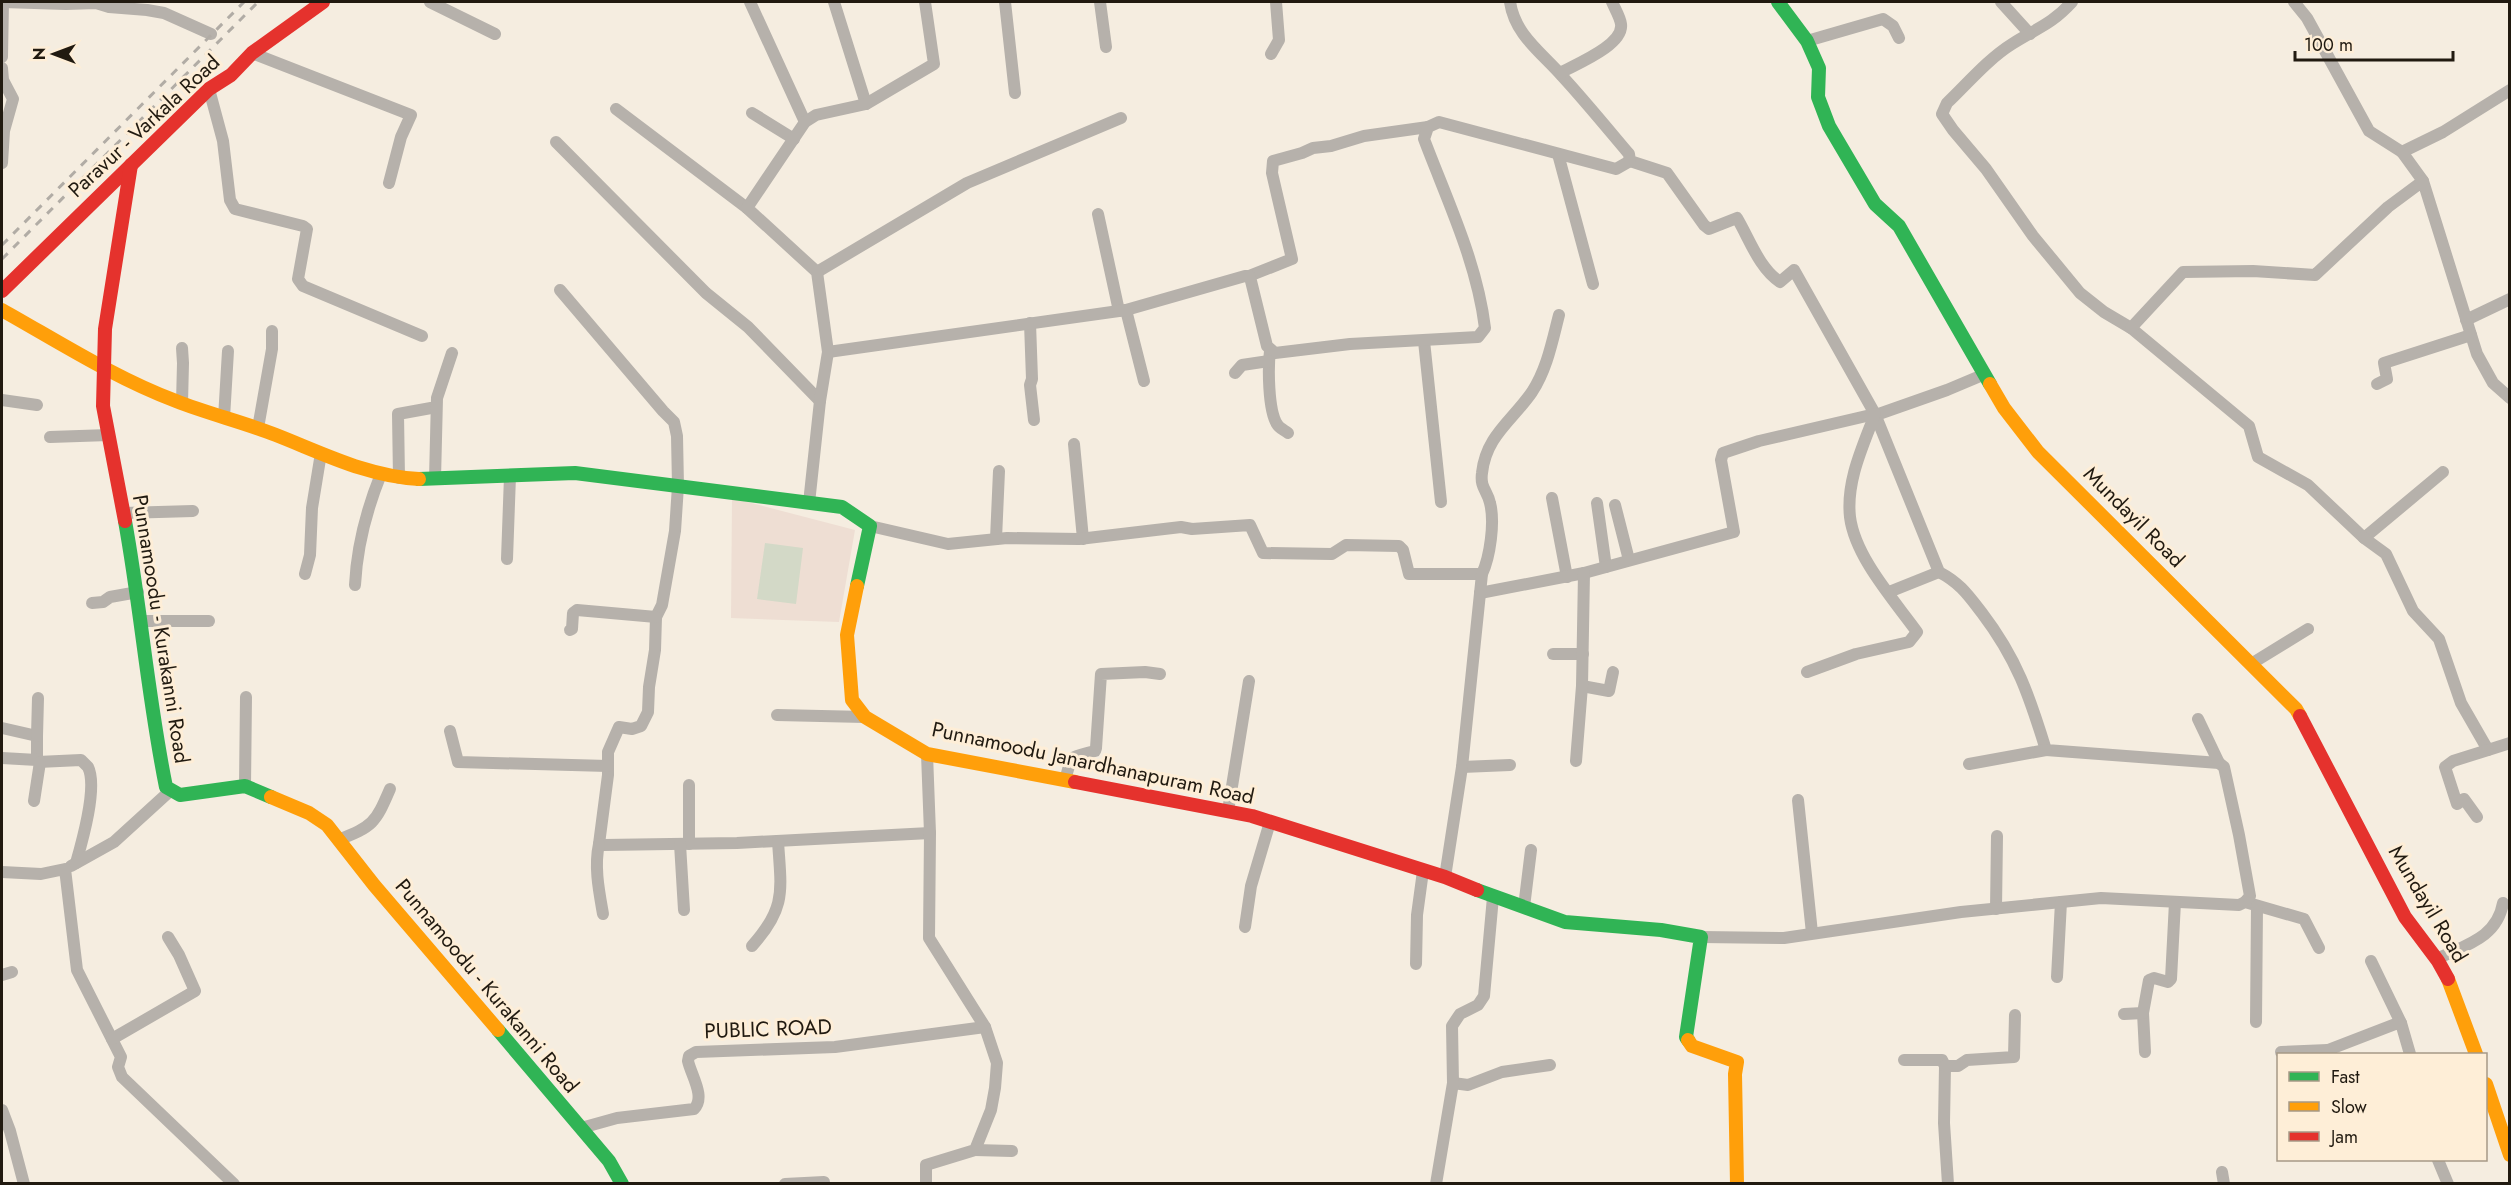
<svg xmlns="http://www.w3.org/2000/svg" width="2511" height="1185" font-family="Jost,sans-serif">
	<rect width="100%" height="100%" fill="#f5ede0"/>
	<path fill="#eeded3" d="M732 498 855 530 839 622 731 618Z"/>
	<path fill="#d3d9c7" d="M765 543 803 548 796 604 757 599Z"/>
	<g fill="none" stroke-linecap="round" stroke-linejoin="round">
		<g stroke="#b6b1ab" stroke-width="12">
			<path d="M3 2 66 4 96 3 109 7 147 10 164 13 211 34"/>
			<path d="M430 2 495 34"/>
			<path d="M750 2 805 122"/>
			<path d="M834 2 866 104"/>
			<path d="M1005 2 1015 93"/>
			<path d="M1100 2 1106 47"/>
			<path d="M1510 2C1515 35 1541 52 1562 76 1585 101 1607 128 1629 154L1630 161 1667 173 1704 225 1709 229 1737 218C1750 240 1759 268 1780 282L1794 270 1875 414 1939 572C1960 583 1968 595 1982 613 2017 659 2029 695 2046 750L2219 763 2224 767 2239 835 2250 896 2245 902"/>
			<path d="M2001 2 2030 34"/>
			<path d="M2072 2C2051 25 2037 28 2012 44 1988 59 1967 84 1947 103L1942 114 1953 130 1986 169 2033 236 2080 293 2104 312 2131 328 2249 426 2258 457 2308 485 2364 538 2443 472"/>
			<path d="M2294 2 2307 18 2369 131 2402 152 2443 132 2510 90"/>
			<path d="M1807 41 1883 19 1893 26 1899 38"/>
			<path d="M252 53 411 115 401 137 389 183"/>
			<path d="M1271 54 1279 40 1276 2"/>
			<path d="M2 57 3 2"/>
			<path d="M2 68 3 80 13 99 4 131 2 163"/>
			<path d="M1560 73C1576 64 1624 45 1621 24 1620 17 1615 9 1612 2"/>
			<path d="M209 89 223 141 230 200 235 209 303 226 307 229 298 279 303 286 422 336"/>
			<path d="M616 109 747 208"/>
			<path d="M752 113 794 139"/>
			<path d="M556 142 706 293 748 327 820 401"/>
			<path d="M2402 152 2423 181"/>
			<path d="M1558 154 1593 284"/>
			<path d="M1098 214 1119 311"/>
			<path d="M817 272 967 183 1121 118"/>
			<path d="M1249 276 1292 259 1272 173 1273 161 1302 153 1313 148 1331 146 1364 136 1428 127"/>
			<path d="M560 290 663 411 674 422 677 436 678 486 675 531 662 605 656 617 655 650 649 687 648 712 641 726 632 729 619 727 608 752V775L599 844 604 845 737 843 930 833"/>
			<path d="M1126 310 1144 381"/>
			<path d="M2466 320 2510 299"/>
			<path d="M1030 323 1032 379 1030 385 1034 420"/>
			<path d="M2131 328 2183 272 2253 271 2315 275 2388 207 2423 181 2477 354 2493 383 2510 398"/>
			<path d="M1424 341 1441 502"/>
			<path d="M182 348 183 363 182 403"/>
			<path d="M1270 351C1268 367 1268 410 1277 424 1279 428 1284 430 1288 433"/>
			<path d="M828 352 1126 310 1245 276H1249L1251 281 1267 346 1275 353 1350 344 1478 337 1485 328C1477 262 1447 200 1424 139L1428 127 1439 122 1616 169 1630 161"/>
			<path d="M1235 373 1242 365 1269 361"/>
			<path d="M2377 384 2387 379 2384 363 2471 335"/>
			<path d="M2 400 37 405"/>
			<path d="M1876 415 1947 390 1985 374"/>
			<path d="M224 418 228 351"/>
			<path d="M258 428 272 349V331"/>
			<path d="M50 437 109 435"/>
			<path d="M1074 444 1083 539"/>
			<path d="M399 478 398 414 431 408"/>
			<path d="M435 479 437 398 452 353"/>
			<path d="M1552 498 1567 577"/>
			<path d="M809 503 820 401 828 352 817 272 747 208 805 122 816 115 866 104 934 64 925 2"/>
			<path d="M1597 503 1606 567"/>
			<path d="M1615 505 1629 560"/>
			<path d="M124 513 193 511"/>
			<path d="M870 526 948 544 1007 538 1079 539 1181 527 1192 529 1250 525 1263 553 1332 554 1346 545 1399 546 1403 550 1409 574H1482"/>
			<path d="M2364 538 2386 554 2413 611 2439 639 2461 703 2488 750 2510 743"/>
			<path d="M996 539 999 471"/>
			<path d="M507 559 510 476"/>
			<path d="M305 574 310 555 312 508 321 453"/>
			<path d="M355 585C357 545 366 511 381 474"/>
			<path d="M1889 592 1939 572"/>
			<path d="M1480 593 1584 573 1734 532 1721 460 1723 453 1759 441 1875 414"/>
			<path d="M92 603 103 602 110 597 138 592"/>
			<path d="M142 621H209"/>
			<path d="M570 630 572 629 573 613 577 610 656 617"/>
			<path d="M1553 654H1583"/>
			<path d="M2251 664 2308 629"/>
			<path d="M1807 672 1856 654 1909 642 1917 632C1894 600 1855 557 1850 517 1846 481 1863 446 1875 414"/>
			<path d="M1582 686 1609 691 1613 672"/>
			<path d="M777 715 865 717"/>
			<path d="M2198 719 2219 763"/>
			<path d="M2 728 37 736V760"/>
			<path d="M450 731 458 762 608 766"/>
			<path d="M37 736 38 698"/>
			<path d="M2 758 37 760 38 762 81 760 88 767C98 787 82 842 76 863"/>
			<path d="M1576 761 1582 686 1584 573"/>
			<path d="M1969 764 2046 750"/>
			<path d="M1462 767 1510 765"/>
			<path d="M1065 780C1073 754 1067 758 1095 751L1096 748 1101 674 1145 672 1160 674"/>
			<path d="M689 785V844"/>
			<path d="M245 786 246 697"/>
			<path d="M1798 800 1812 933"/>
			<path d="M34 801 40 762"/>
			<path d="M1228 811 1249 681"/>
			<path d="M2477 817 2464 799 2457 804 2445 767 2453 761 2488 750"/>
			<path d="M338 840C373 826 375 824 390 789"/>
			<path d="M599 844C594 867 599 891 603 914"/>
			<path d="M680 844 684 910"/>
			<path d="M71 866 114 842 170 791"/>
			<path d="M2 872 41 874 65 869 77 970 121 1057 118 1067 122 1077 234 1184"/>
			<path d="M1445 877 1462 767 1482 574C1490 557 1495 522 1490 503 1487 490 1480 488 1482 473 1486 436 1512 421 1532 392 1547 369 1552 342 1559 315"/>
			<path d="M1524 907 1531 850"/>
			<path d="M1996 909 1997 836"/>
			<path d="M1245 927 1251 886 1270 822"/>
			<path d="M1701 937 1784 938 1961 912 2101 898 2239 905 2245 902 2304 919 2319 948"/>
			<path d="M752 946C787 907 781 890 778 841"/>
			<path d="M2437 959C2465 945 2497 938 2503 903"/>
			<path d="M2371 961 2401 1023"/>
			<path d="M1416 964 1417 915 1423 871"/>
			<path d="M2 975 12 972"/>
			<path d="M2057 977 2061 902"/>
			<path d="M2143 1013 2145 1052"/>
			<path d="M2124 1014 2143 1013 2149 980 2154 978 2168 982 2171 979 2175 902"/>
			<path d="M2256 1022 2257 906"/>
			<path d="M112 1039 195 991 179 955 168 937"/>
			<path d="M2281 1052 2328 1050"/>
			<path d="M2327 1054 2328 1050 2398 1023H2401L2410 1054"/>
			<path d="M1904 1060H1942L1945 1066 1944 1123 1948 1184"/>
			<path d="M1945 1066H1958L1967 1060 2014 1057 2015 1015"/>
			<path d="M1453 1083 1468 1085 1502 1072 1550 1065"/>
			<path d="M2 1110 10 1131 24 1184"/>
			<path d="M581 1128 617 1118 694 1109C706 1097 691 1075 688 1061L689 1056 696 1052 835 1047 985 1027"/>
			<path d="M975 1150 1012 1151"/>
			<path d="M2438 1160 2448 1184"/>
			<path d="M2222 1172 2224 1184"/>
			<path d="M785 1184 824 1182"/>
			<path d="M926 1184V1165L975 1150 991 1110 995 1088 997 1063 985 1027 929 938 930 833 927 754"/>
			<path d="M1436 1184 1453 1083 1452 1026 1460 1014 1478 1005 1484 996 1493 897"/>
		</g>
		<g stroke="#30b455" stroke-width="14">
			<path d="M1778 2 1807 41 1819 68 1818 97 1829 126 1875 204 1899 226 1990 384"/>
			<path d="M419 479 575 473 842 507 870 526 857 586"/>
			<path d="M125 521C141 609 148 699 166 787L180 795 245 786 271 797"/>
			<path d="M1477 890 1565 922 1661 930 1701 937 1686 1037 1688 1040"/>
			<path d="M498 1030 609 1161 622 1184"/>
		</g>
		<g stroke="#ff9f0a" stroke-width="14">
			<path d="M2 310C59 342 115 378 176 401 209 414 243 422 276 435 322 453 369 477 419 479"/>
			<path d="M1990 384 2004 408 2038 452 2296 709 2300 716"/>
			<path d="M857 586 847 635 852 700 865 717 927 754 1075 782"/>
			<path d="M271 797 309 813 327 825 374 885 498 1030"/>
			<path d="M2448 979 2476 1054"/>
			<path d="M1688 1040 1692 1046 1737 1062 1735 1074 1737 1184"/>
			<path d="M2486 1084 2510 1155"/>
		</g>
		<g stroke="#e5322d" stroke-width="14">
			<path d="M2 291 209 89 231 75 252 53 323 2"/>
			<path d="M125 521 103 406 105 329 131 165"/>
			<path d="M2300 716 2405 917 2438 961 2448 979"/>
			<path d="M1075 782 1252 816 1445 877 1477 890"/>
		</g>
		<g stroke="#b1aca5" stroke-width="3" stroke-dasharray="8 8" stroke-linecap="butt">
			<path d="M2 245 244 2"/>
			<path d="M2 259 258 2"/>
		</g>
	</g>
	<g text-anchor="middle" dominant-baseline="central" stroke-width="6" stroke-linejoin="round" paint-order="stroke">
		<g font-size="21" fill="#211a10" stroke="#feeed7">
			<text transform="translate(144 126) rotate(-43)">Paravur - Varkala Road</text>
			<text transform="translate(2134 517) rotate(45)">Mundayil Road</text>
			<text transform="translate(161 629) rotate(81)">Punnamoodu - Kurakanni Road</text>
			<text transform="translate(1093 763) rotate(12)">Punnamoodu Janardhanapuram Road</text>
			<text transform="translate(2428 904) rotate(59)">Mundayil Road</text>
			<text transform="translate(487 986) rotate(50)">Punnamoodu - Kurakanni Road</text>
			<text transform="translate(768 1029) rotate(-2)">PUBLIC ROAD</text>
		</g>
	</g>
	<rect width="2511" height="1185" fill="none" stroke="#211a10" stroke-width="6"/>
	<rect x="2277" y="1053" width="210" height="108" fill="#feeed7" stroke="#a69987" stroke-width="1.5"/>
	<rect x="2289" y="1072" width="30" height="9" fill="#30b455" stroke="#a69987" stroke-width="1.5"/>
	<text x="2331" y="1083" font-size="18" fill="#211a10">Fast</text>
	<rect x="2289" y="1102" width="30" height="9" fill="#ff9f0a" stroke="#a69987" stroke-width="1.5"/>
	<text x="2331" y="1113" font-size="18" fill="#211a10">Slow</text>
	<rect x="2289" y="1132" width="30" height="9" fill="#e5322d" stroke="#a69987" stroke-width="1.5"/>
	<text x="2331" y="1143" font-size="18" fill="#211a10">Jam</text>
	<g transform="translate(54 54) rotate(270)" stroke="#feeed7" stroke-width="4.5" paint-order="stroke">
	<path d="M0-4.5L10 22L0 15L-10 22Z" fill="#211a10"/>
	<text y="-9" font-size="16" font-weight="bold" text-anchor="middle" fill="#211a10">N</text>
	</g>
	<path d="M2295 51v9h158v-9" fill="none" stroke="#211a10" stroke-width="3"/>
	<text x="2304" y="51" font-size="18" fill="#211a10" stroke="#feeed7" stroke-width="4.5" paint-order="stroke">100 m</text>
</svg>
